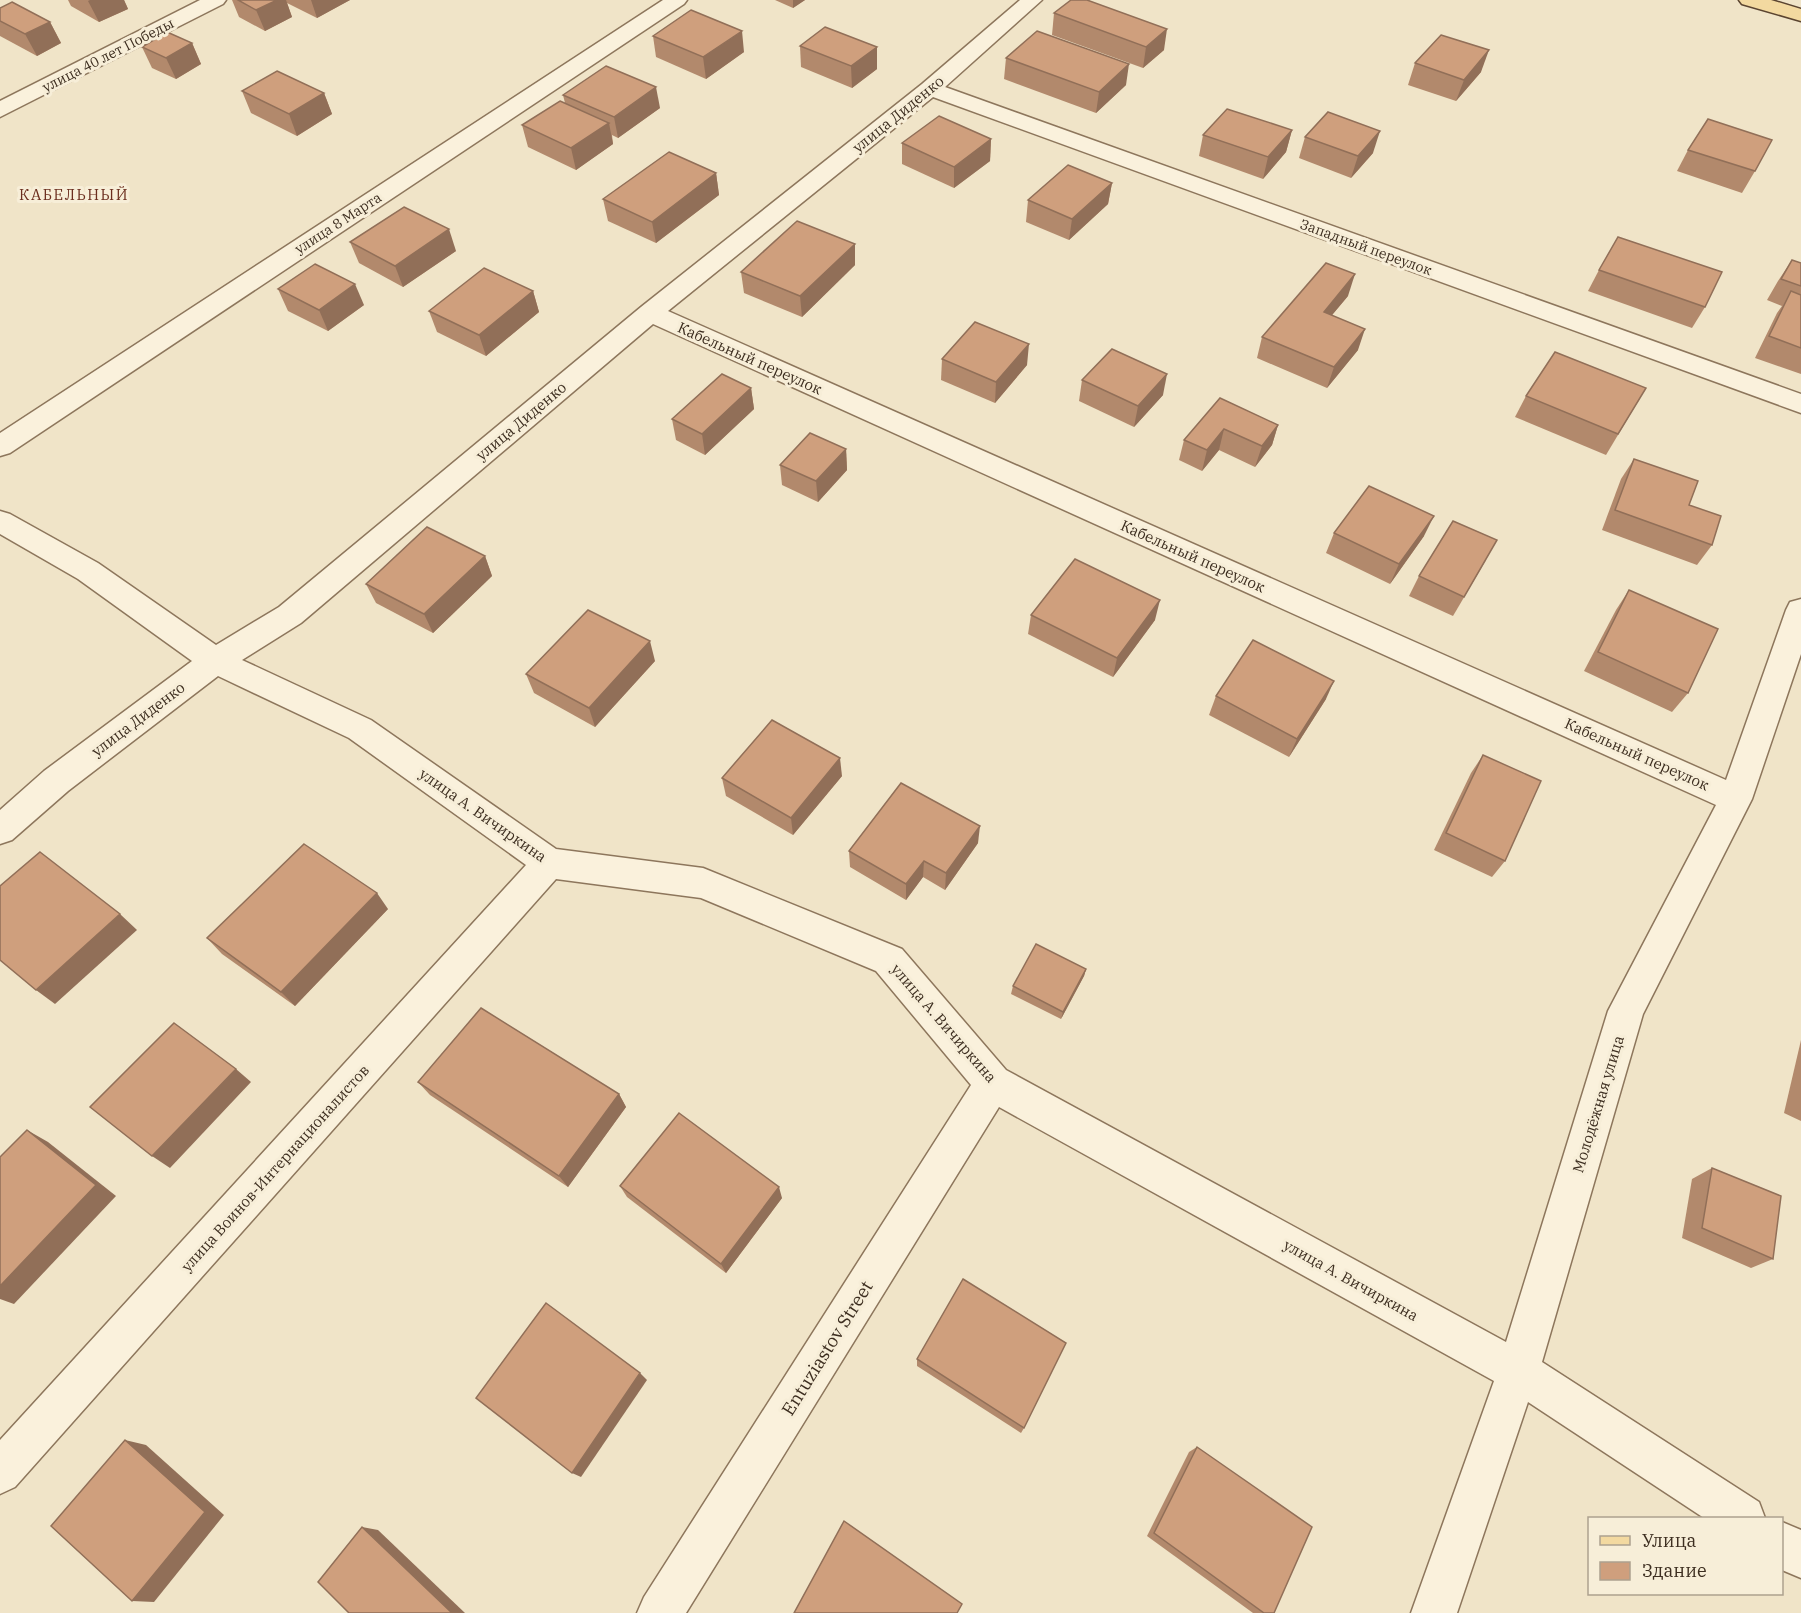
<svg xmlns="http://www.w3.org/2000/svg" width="1801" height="1613" font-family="'IBM Plex Serif',serif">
	<rect width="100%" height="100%" fill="#f0e4c8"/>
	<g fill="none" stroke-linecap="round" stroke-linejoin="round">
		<g stroke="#8d765c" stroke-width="3">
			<g id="street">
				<path d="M200 0H226L223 4 0 117V101Z"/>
				<path d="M663 0H687L684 4 10 453 0 456V433Z"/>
				<path d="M1020 0H1042L945 87 1801 394V413L933 97 668 311 1726 780 1786 610 1790 602 1801 599V654L1752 799 1643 1014 1542 1362 1759 1502 1765 1518H1704L1528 1402 1457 1613H1411L1494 1381 999 1107 686 1613H637L644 1597 971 1085 876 971 701 898 556 879 15 1487 0 1494V1440L526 865 349 738 218 676 68 791 12 840 0 844V810L44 771 192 661 78 579 0 534V511L10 514 98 563 216 645 279 607 641 307 922 84ZM653 324 1716 805 1608 1011 1506 1342 1006 1070 902 949 703 868 556 849 371 720 242 660 301 623Z"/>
				<path d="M1782 1522 1801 1530V1578L1782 1570Z"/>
			</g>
		</g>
		<g stroke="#5b4430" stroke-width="3">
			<path id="primary" d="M1739 0H1771L1801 9V21L1742 4Z"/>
		</g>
		<use href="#street" fill="#faf1dc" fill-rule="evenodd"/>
		<use href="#primary" fill="#f3d9a0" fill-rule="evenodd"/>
	</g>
	<g fill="#b2896c">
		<path d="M68 0H124L128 9 99 22 71 6Z"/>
		<path d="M232 0H350L317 18 287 3 292 17 265 31 239 17Z"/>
		<path d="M775 0H805L793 8Z"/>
		<path d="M0 8 50 22 61 43 37 56 0 36Z"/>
		<path d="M1054 13 1164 50 1143 68 1052 35Z"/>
		<path d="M653 36 744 52 706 79 656 57Z"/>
		<path d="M192 43 201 64 176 79 152 68 142 47Z"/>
		<path d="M800 46 877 47V69L852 88 801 67Z"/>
		<path d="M1006 58 1126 85 1096 113 1004 79Z"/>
		<path d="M1415 63 1481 72 1456 101 1408 85Z"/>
		<path d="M242 91 324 93 332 114 297 136 251 113Z"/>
		<path d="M563 95 660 108 618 138 612 135 613 144 576 170 528 147 522 125 565 103Z"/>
		<path d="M1292 130 1286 152 1263 179 1199 156 1203 135Z"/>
		<path d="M1305 137 1373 153 1351 178 1299 158Z"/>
		<path d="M991 139 990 161 954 188 902 164V143Z"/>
		<path d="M1688 150 1755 171 1742 193 1677 171Z"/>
		<path d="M716 173 719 195 656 243 608 221 603 199Z"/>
		<path d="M1112 183 1108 204 1069 240 1026 222 1028 200Z"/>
		<path d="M350 242 456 251 403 287 359 263Z"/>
		<path d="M1792 260 1801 263V374L1755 358 1777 313 1782 306 1767 300 1778 281Z"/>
		<path d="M855 265 802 317 744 293 741 272Z"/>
		<path d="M1599 270 1705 307 1692 328 1588 291Z"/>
		<path d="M278 289 364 305 328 331 288 311Z"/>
		<path d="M533 291 539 312 486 356 437 332 429 311Z"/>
		<path d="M1348 296 1332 315 1358 350 1327 388 1257 358 1262 337Z"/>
		<path d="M942 359 1027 365 995 403 941 380Z"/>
		<path d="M1082 380 1163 395 1134 427 1079 401Z"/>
		<path d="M751 388 754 409 705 455 676 440 672 419Z"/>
		<path d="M1646 388 1606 455 1515 417 1526 396Z"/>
		<path d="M1220 398 1278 425 1272 445 1255 467 1219 450 1202 471 1179 460 1184 440Z"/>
		<path d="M846 449 847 470 818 502 782 485 780 465Z"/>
		<path d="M1634 459 1689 505 1712 545 1697 565 1602 530 1621 479Z"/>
		<path d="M1334 533 1424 536 1390 584 1326 553Z"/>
		<path d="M485 556 492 576 433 633 376 603 366 584Z"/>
		<path d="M1486 560 1453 616 1409 596 1419 576Z"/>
		<path d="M1629 590 1688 693 1672 712 1584 671 1616 610Z"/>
		<path d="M1031 615 1155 620 1113 677 1028 634Z"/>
		<path d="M655 661 595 727 534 693 526 674Z"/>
		<path d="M1216 696 1326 699 1289 757 1209 715Z"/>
		<path d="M1483 755 1505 861 1492 877 1434 850 1471 773Z"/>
		<path d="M842 776 793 835 726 796 722 778Z"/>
		<path d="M978 843 945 890 923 877 906 900 850 867 849 851Z"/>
		<path d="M388 909 295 1006 222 954 207 938Z"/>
		<path d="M1086 969 1084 976 1061 1019 1011 994 1013 986Z"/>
		<path d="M1801 1040V1121L1784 1113Z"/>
		<path d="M418 1082 619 1094 626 1107 568 1187 430 1095Z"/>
		<path d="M1712 1168 1773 1259 1751 1268 1682 1238 1692 1179Z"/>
		<path d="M620 1186 782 1198 726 1273 627 1197Z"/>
		<path d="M917 1359 1024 1428 1021 1433 917 1366Z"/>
		<path d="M1197 1447 1274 1613H1253L1147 1536 1189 1452Z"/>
	</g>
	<g fill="#916f58">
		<path d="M90 0H124L128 9 99 22 88 1Z"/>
		<path d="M277 0H286L292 17 265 31 256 10Z"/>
		<path d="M311 0H350L317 18Z"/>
		<path d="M793 0H805L793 8Z"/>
		<path d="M50 22 61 43 37 56 25 34Z"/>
		<path d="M1167 29 1164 50 1143 68 1146 47Z"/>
		<path d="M742 31 744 52 706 79 703 57Z"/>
		<path d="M192 43 201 64 176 79 166 58Z"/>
		<path d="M877 47V69L852 88 851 66Z"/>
		<path d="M1489 50 1481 72 1456 101 1464 80Z"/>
		<path d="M1129 64 1126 85 1096 113 1099 92Z"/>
		<path d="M656 87 660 108 618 138 614 117Z"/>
		<path d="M324 93 332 114 297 136 289 114Z"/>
		<path d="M609 123 613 144 576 170 571 148Z"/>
		<path d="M1292 130 1286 152 1263 179 1268 157Z"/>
		<path d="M1380 131 1373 153 1351 178 1358 156Z"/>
		<path d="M991 139 990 161 954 188V167Z"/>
		<path d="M716 173 719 195 656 243 652 222Z"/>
		<path d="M1112 183 1108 204 1069 240 1072 219Z"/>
		<path d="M449 229 456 251 403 287 395 266Z"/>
		<path d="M855 244V265L802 317 800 296Z"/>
		<path d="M1355 274 1348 296 1317 333 1324 312Z"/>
		<path d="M355 284 364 305 328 331 319 310Z"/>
		<path d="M533 291 539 312 486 356 479 335Z"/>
		<path d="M1365 329 1358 350 1327 388 1334 367Z"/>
		<path d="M1029 344 1027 365 995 403 996 382Z"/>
		<path d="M1167 374 1163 395 1134 427 1138 406Z"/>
		<path d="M751 388 754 409 705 455 702 434Z"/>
		<path d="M1278 425 1272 445 1255 467 1262 446Z"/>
		<path d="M1224 429 1219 450 1202 471 1207 450Z"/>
		<path d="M846 449 847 470 818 502 816 481Z"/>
		<path d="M1434 516 1424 536 1390 584 1399 564Z"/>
		<path d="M485 556 492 576 433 633 424 614Z"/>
		<path d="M1160 600 1155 620 1113 677 1117 658Z"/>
		<path d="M650 641 655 661 595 727 589 708Z"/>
		<path d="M1334 681 1326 699 1289 757 1297 739Z"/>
		<path d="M840 758 842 776 793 835 791 818Z"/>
		<path d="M980 826 978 843 945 890 946 873Z"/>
		<path d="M924 861 923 877 906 900V884Z"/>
		<path d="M377 893 388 909 295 1006 281 992Z"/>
		<path d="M120 914 137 930 55 1004 36 990Z"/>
		<path d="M1086 969 1084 976 1061 1019 1063 1012Z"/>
		<path d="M236 1069 251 1082 170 1168 152 1156Z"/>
		<path d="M619 1094 626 1107 568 1187 559 1176Z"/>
		<path d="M27 1130 48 1142 116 1196 14 1304 0 1299V1286Z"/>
		<path d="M779 1187 782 1198 726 1273 721 1264Z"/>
		<path d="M640 1373 647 1380 581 1477 572 1473Z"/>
		<path d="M125 1440 146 1445 224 1515 154 1602 132 1601Z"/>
		<path d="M362 1527 378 1530 465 1613H452Z"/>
	</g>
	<g fill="#cf9f7d" stroke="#916f58" stroke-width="1.5">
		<path d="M238 0H277L256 10Z"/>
		<path d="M1071 0H1087L1167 29 1146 47 1054 13Z"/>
		<path d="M12 2 50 22 25 34 0 21V8Z"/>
		<path d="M691 10 742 31 703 57 653 36Z"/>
		<path d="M825 27 877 47 851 66 800 46Z"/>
		<path d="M1037 31 1129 64 1099 92 1006 58Z"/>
		<path d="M167 32 192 43 166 58 142 47Z"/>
		<path d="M1441 35 1489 50 1464 80 1415 63Z"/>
		<path d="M606 66 656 87 614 117 563 95Z"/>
		<path d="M277 71 324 93 289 114 242 91Z"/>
		<path d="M560 101 609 123 571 148 522 125Z"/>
		<path d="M1227 109 1292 130 1268 157 1203 135Z"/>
		<path d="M1328 112 1380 131 1358 156 1305 137Z"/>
		<path d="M939 116 991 139 954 167 902 143Z"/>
		<path d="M1708 119 1772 140 1755 171 1688 150Z"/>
		<path d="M669 152 716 173 652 222 603 199Z"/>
		<path d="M1068 165 1112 183 1072 219 1028 200Z"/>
		<path d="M404 207 449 229 395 266 350 242Z"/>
		<path d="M797 221 855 244 800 296 741 272Z"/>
		<path d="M1618 237 1722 272 1705 307 1599 270Z"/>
		<path d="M1792 260 1801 263V286L1781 279Z"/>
		<path d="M1326 263 1355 274 1324 312 1365 329 1334 367 1262 337Z"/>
		<path d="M315 264 355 284 319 310 278 289Z"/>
		<path d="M484 268 533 291 479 335 429 311Z"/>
		<path d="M1791 291 1801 295V348L1769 336Z"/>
		<path d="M975 322 1029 344 996 382 942 359Z"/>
		<path d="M1112 349 1167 374 1138 406 1082 380Z"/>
		<path d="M1555 352 1646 388 1618 434 1526 396Z"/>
		<path d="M722 374 751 388 702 434 672 419Z"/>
		<path d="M1220 398 1278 425 1262 446 1224 429 1207 450 1184 440Z"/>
		<path d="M810 433 846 449 816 481 780 465Z"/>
		<path d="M1634 459 1698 481 1689 505 1721 516 1712 545 1615 510Z"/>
		<path d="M1369 486 1434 516 1399 564 1334 533Z"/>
		<path d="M1453 521 1497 540 1464 597 1419 576Z"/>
		<path d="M427 527 485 556 424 614 366 584Z"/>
		<path d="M1075 559 1160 600 1117 658 1031 615Z"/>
		<path d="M1629 590 1718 629 1688 693 1598 652Z"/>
		<path d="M588 610 650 641 589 708 526 674Z"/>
		<path d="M1253 640 1334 681 1297 739 1216 696Z"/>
		<path d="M772 720 840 758 791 818 722 778Z"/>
		<path d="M1483 755 1541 781 1505 861 1446 833Z"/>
		<path d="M901 783 980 826 946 873 924 861 906 884 849 851Z"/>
		<path d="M304 844 377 893 281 992 207 938Z"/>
		<path d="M40 852 120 914 36 990 0 960V886Z"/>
		<path d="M1036 944 1086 969 1063 1012 1013 986Z"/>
		<path d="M481 1008 619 1094 559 1176 418 1082Z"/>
		<path d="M174 1023 236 1069 152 1156 90 1107Z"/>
		<path d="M679 1113 779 1187 721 1264 620 1186Z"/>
		<path d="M27 1130 96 1185 0 1286V1157Z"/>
		<path d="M1712 1168 1781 1196 1773 1259 1702 1228Z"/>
		<path d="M963 1279 1066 1343 1024 1428 917 1359Z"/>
		<path d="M546 1303 640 1373 572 1473 476 1398Z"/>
		<path d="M125 1440 205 1512 132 1601 51 1526Z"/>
		<path d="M1197 1447 1312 1527 1274 1613H1264L1154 1533Z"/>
		<path d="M844 1521 962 1604 957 1613H794Z"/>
		<path d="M362 1527 452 1613H349L318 1582Z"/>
	</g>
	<g text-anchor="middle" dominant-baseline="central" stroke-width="6" stroke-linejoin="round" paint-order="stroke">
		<g font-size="14" fill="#3d2e20" stroke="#f7eed8">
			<text transform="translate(108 55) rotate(-27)">улица 40 лет Победы</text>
			<text transform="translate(338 223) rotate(-33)">улица 8 Марта</text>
			<text transform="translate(1366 247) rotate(20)">Западный переулок</text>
		</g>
		<g font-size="15" fill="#3d2e20" stroke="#f7eed8">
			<text transform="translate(898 114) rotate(-39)">улица Диденко</text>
			<text transform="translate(750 358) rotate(24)">Кабельный переулок</text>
			<text transform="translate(521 421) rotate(-40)">улица Диденко</text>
			<text transform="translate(1193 556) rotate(24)">Кабельный переулок</text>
			<text transform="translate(138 719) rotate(-37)">улица Диденко</text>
			<text transform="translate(1637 754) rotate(24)">Кабельный переулок</text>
			<text transform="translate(483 815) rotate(35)">улица А. Вичиркина</text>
			<text transform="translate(944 1023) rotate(49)">улица А. Вичиркина</text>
			<text transform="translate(1598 1104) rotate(-73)">Молодёжная улица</text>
			<text transform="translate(275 1168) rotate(-48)">улица Воинов-Интернационалистов</text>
			<text transform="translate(1351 1280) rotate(29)">улица А. Вичиркина</text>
		</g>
		<g font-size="15" letter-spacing="1.5" fill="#6b2e1e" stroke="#f7eed8">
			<text x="74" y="194">КАБЕЛЬНЫЙ</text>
		</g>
		<g font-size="18" fill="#3d2e20" stroke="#f7eed8">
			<text transform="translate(827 1348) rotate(-58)">Entuziastov Street</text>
		</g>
	</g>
	<rect x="1588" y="1517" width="195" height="78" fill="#f7eed8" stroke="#ada18e" stroke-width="1.5"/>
	<rect x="1600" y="1536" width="30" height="9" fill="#f3d9a0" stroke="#ada18e" stroke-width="1.5"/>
	<text x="1642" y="1547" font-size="18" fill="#3d2e20">Улица</text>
	<rect x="1600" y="1562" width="30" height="18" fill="#cf9f7d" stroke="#ada18e" stroke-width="1.5"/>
	<text x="1642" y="1577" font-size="18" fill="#3d2e20">Здание</text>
</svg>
